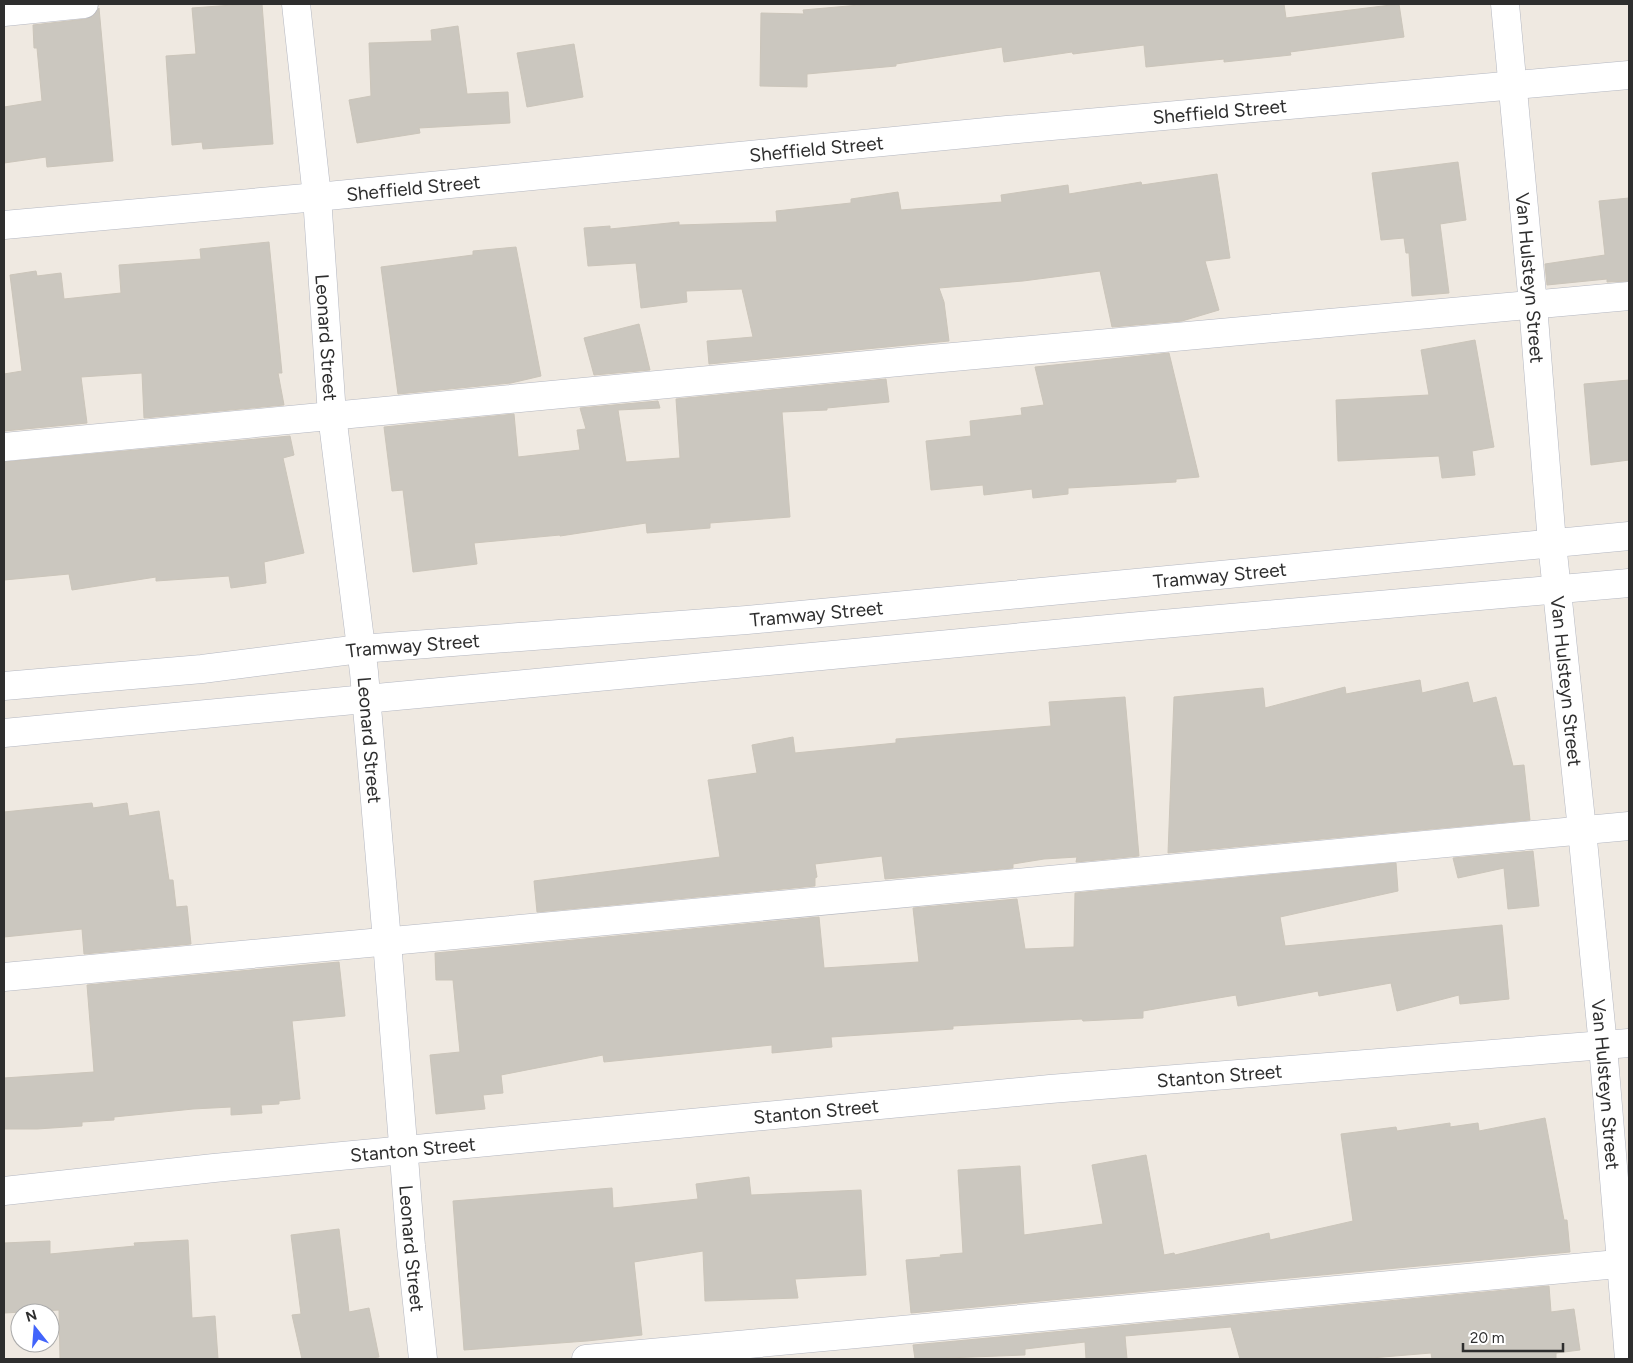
<svg xmlns="http://www.w3.org/2000/svg" width="1633" height="1363" font-family="Figtree,sans-serif">
	<rect width="100%" height="100%" fill="#efe9e1"/>
	<g fill="#cbc7bf" stroke="#cbc5ba">
		<path d="M246 4H262L273 144 203 149 202 142 172 145 166 56 196 54 192 8Z"/>
		<path d="M871 4H1284L1286 18 1399 4 1404 37 1290 52 1291 55 1224 62V59L1146 67 1144 45 1073 54 1072 52 1004 62 1002 47 896 64V66L807 74V87L760 86 761 13 804 14 803 10Z"/>
		<path d="M99 8 113 161 47 167 46 157 4 163V107L42 101 37 48H34L33 25 86 19 93 16Z"/>
		<path d="M458 26 467 94 508 92 510 123 419 128 420 133 357 143 349 100 371 96 369 43 432 41 431 30Z"/>
		<path d="M574 44 583 97 527 107 517 53Z"/>
		<path d="M1458 162 1466 220 1440 224 1449 293 1412 296 1409 253H1406L1404 238 1381 240 1372 173Z"/>
		<path d="M1217 174 1230 258 1205 261 1219 310 1182 321 1112 327 1100 271 1023 281 939 288 944 302 949 341 709 364 707 341 753 337 742 289 686 291 687 302 641 308 636 263 588 266 584 228 610 226V229L679 222V225L777 222 776 211 851 203V199L898 192 901 210 1002 202 1001 195 1068 185 1069 194 1141 182 1142 185Z"/>
		<path d="M1629 198V281L1607 282V279L1547 285 1545 264 1605 255 1599 201Z"/>
		<path d="M269 242 282 373H278L284 405 144 418 142 373 81 377 87 423 4 431V374L22 371 10 275 36 271 37 276 61 273 64 299 121 293 119 265 201 259 200 249Z"/>
		<path d="M516 247 541 376 511 383 398 394 381 267 473 255V251Z"/>
		<path d="M639 324 650 370 594 375 584 338Z"/>
		<path d="M1475 340 1494 447 1472 451 1475 475 1442 478 1439 456 1338 461 1336 400 1429 395 1421 350Z"/>
		<path d="M1169 353 1199 477 1176 479V482L1068 488V494L1033 498 1032 489 984 495 983 485 931 490 926 441 971 436 970 421 1022 415 1021 408 1044 405 1035 367Z"/>
		<path d="M886 379 889 402 827 408V410L782 412 790 517 710 523V528L647 533 646 523 560 536V535L474 543 477 564 413 572 403 490 392 491 384 427 514 414 518 457 580 450 577 430 586 429 580 408 658 401 660 408 618 410 626 462 680 458 676 399Z"/>
		<path d="M1629 380V460L1591 465 1584 384Z"/>
		<path d="M290 436 294 455 283 458 304 553 264 562 266 583 231 588 229 576 156 581V577L72 590 69 574 4 580V462Z"/>
		<path d="M1420 680 1422 693 1468 682 1473 703 1496 697 1513 766 1524 765 1530 820 1168 853 1174 697 1263 688 1265 708 1345 687 1346 694Z"/>
		<path d="M1125 697 1139 856 1076 862 1077 857 1044 859 1013 864V868L885 879 882 856 815 864 817 877 815 878V886L537 912 534 881 720 857 708 780 757 773 752 745 793 737 795 753 896 743V739L1051 726 1049 702Z"/>
		<path d="M92 803 93 808 127 803 129 816 159 811 169 880H173L176 907 187 906 191 944 84 954 82 929 4 937V812Z"/>
		<path d="M1533 851 1539 906 1508 909 1504 868 1458 878 1453 858Z"/>
		<path d="M1396 863 1398 891 1280 917 1285 946 1502 925 1509 999 1460 1004 1459 995 1397 1011 1391 983 1319 996 1318 991 1238 1006 1236 995 1143 1011V1018L1083 1021 1082 1019 953 1026V1029L831 1037 832 1047 772 1053V1045L604 1062 603 1055 501 1075 503 1093 483 1095 485 1109 436 1114 430 1055 460 1052 453 980H436L435 953 819 917 824 968 919 962 913 908 1017 899 1025 949 1074 947 1075 893Z"/>
		<path d="M339 962 345 1016 292 1021 300 1099 279 1101V1104L261 1105 262 1113 231 1115V1107L193 1109 114 1117V1120L82 1122V1126L37 1129H4V1078L94 1072 87 985Z"/>
		<path d="M1545 1118 1564 1220H1567L1570 1252 911 1313 906 1260 941 1257 940 1255 963 1253 958 1170 1020 1166 1024 1235 1103 1224 1092 1165 1146 1155 1164 1255 1174 1253 1175 1255 1269 1233 1270 1240 1353 1221 1341 1134 1396 1127 1397 1131 1450 1123V1127L1478 1123 1479 1131Z"/>
		<path d="M749 1177 751 1195 861 1190 866 1275 795 1279 798 1298 705 1301 703 1251 634 1262 642 1335 587 1341 464 1350 453 1201 612 1188 613 1208 698 1199 696 1184Z"/>
		<path d="M339 1229 349 1312 369 1308 379 1357 365 1359H302L292 1315 301 1314 291 1235Z"/>
		<path d="M188 1240 192 1318 215 1316 218 1359H60L59 1310 4 1313V1243L50 1241V1254L135 1246 134 1243Z"/>
		<path d="M1549 1286 1551 1312 1574 1309 1580 1350 1556 1353V1359H1432L1431 1353 1359 1359H1240L1231 1327 1125 1336 1127 1359H1086L1085 1342 1025 1349V1355L946 1358 947 1359H915L913 1345Z"/>
	</g>
	<g fill="none" stroke-linecap="round" stroke-linejoin="round">
		<g stroke="#b4b7c1" stroke-width="29">
			<g id="minor">
				<path id="s1" d="M296 4 317 197 332 415 364 672 387 941 411 1246 423 1359"/>
				<path id="s2" d="M1505 4 1533 305 1552 543 1582 830 1603 1046 1629 1359"/>
				<path d="M4 12 84 4"/>
				<path id="s3" d="M4 225 317 197 1007 130 1629 75"/>
				<path d="M4 447 920 360 1629 296"/>
				<path id="s4" d="M4 686 202 669 360 649 747 620 1629 536"/>
				<path d="M4 733 1140 626 1629 583"/>
				<path d="M4 977 1629 826"/>
				<path id="s5" d="M4 1191 214 1168 1050 1089 1629 1043"/>
				<path d="M586 1359 1629 1263"/>
			</g>
		</g>
		<use href="#minor" stroke="#fff" stroke-width="28"/>
	</g>
	<g text-anchor="middle" dominant-baseline="central" stroke-width="4" stroke-linejoin="round" paint-order="stroke">
		<g font-size="19" fill="#2e2e2e" stroke="#fff">
			<text stroke="none"><textPath href="#s3" startOffset="1221">Sheffield Street</textPath></text>
			<text stroke="none"><textPath href="#s3" startOffset="816">Sheffield Street</textPath></text>
			<text stroke="none"><textPath href="#s3" startOffset="411">Sheffield Street</textPath></text>
			<text stroke="none"><textPath href="#s2" startOffset="275">Van Hulsteyn Street</textPath></text>
			<text stroke="none"><textPath href="#s1" startOffset="335">Leonard Street</textPath></text>
			<text stroke="none"><textPath href="#s4" startOffset="1221">Tramway Street</textPath></text>
			<text stroke="none"><textPath href="#s4" startOffset="816">Tramway Street</textPath></text>
			<text stroke="none"><textPath href="#s4" startOffset="411">Tramway Street</textPath></text>
			<text stroke="none"><textPath href="#s2" startOffset="680">Van Hulsteyn Street</textPath></text>
			<text stroke="none"><textPath href="#s1" startOffset="740">Leonard Street</textPath></text>
			<text stroke="none"><textPath href="#s5" startOffset="1221">Stanton Street</textPath></text>
			<text stroke="none"><textPath href="#s2" startOffset="1085">Van Hulsteyn Street</textPath></text>
			<text stroke="none"><textPath href="#s5" startOffset="816">Stanton Street</textPath></text>
			<text stroke="none"><textPath href="#s5" startOffset="411">Stanton Street</textPath></text>
			<text stroke="none"><textPath href="#s1" startOffset="1250">Leonard Street</textPath></text>
		</g>
	</g>
	<rect width="1633" height="1363" fill="none" stroke="#2e2e2e" stroke-width="10"/>
	<g transform="translate(35 1328) rotate(343)"><circle r="24" fill="#ffffff" stroke="#ababab"/>
	<path d="M0-4L9 19L0 12L-9 19Z" fill="#4264fb"/>
	<text y="-8" font-size="14" font-weight="bold" text-anchor="middle" fill="#2e2e2e">N</text>
	</g>
	<path d="M1463 1343v8h100v-8" fill="none" stroke="#2e2e2e" stroke-width="2.5"/>
	<text x="1470" y="1343" font-size="15" fill="#2e2e2e" stroke="#ffffff" stroke-width="4" paint-order="stroke">20 m</text>
</svg>
